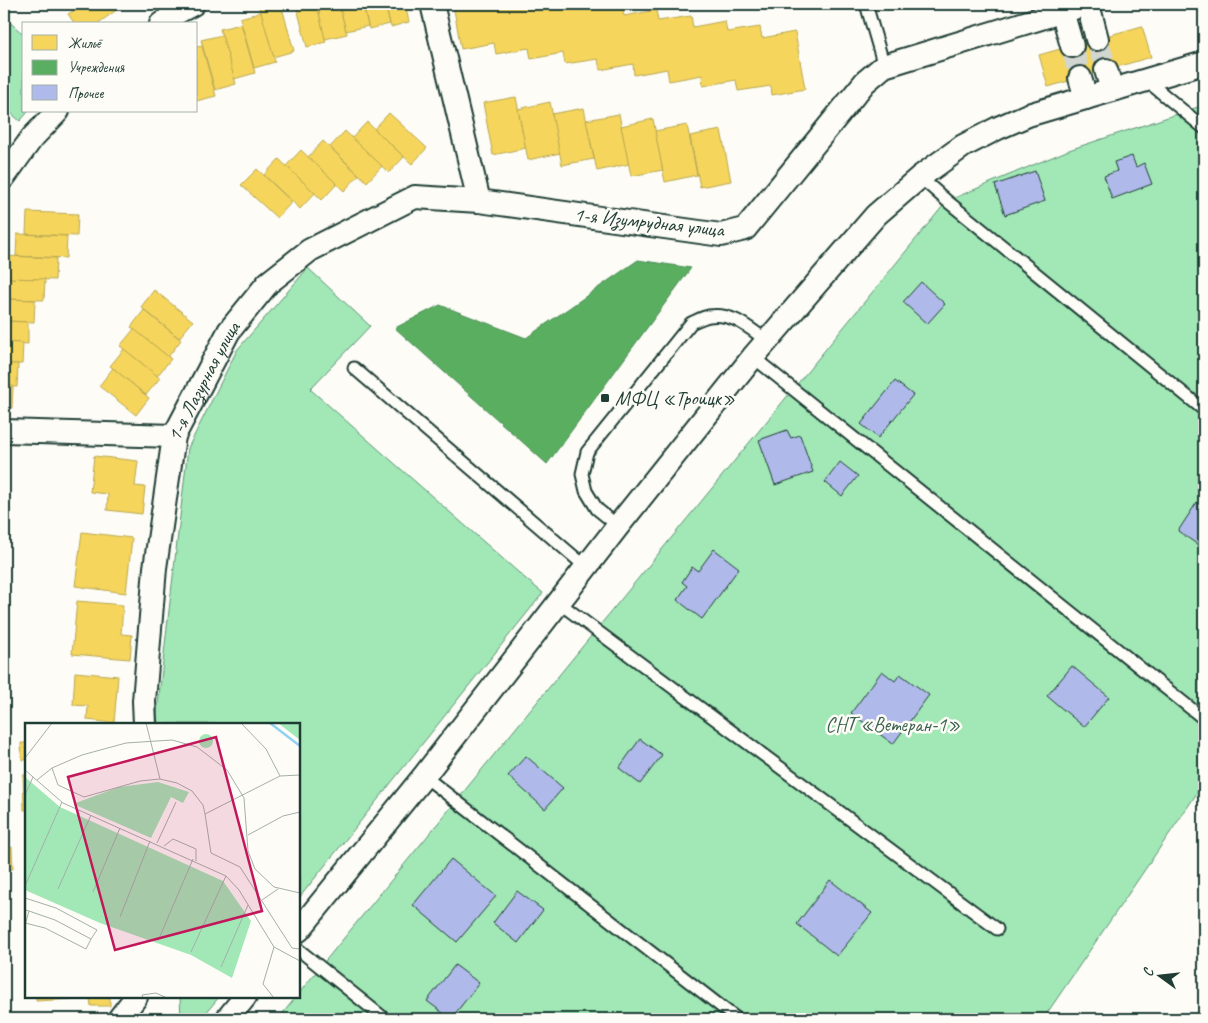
<svg xmlns="http://www.w3.org/2000/svg" width="1208" height="1023" font-family="Caveat,sans-serif">
	<rect width="100%" height="100%" fill="#fdfcf7"/>
	<filter id="ink" filterUnits="userSpaceOnUse"><feTurbulence type="fractalNoise" baseFrequency=".02" numOctaves="2"/><feDisplacementMap in="SourceGraphic" scale="10" xChannelSelector="R" yChannelSelector="G"/><feConvolveMatrix kernelMatrix="1 2 1 2 8 2 1 2 1" color-interpolation-filters="sRGB"/></filter>
	<g filter="url(#ink)">
		<g fill="#a1e8b6" stroke="#609275">
			<path d="M4 17 24 35V111H29L20 121 4 107Z"/>
			<path d="M1204 105V783L1043 1019H278L296 997H299V993L947 201 1069 150Z"/>
			<path d="M308 268 370 326 310 389 527 580 543 593 299 898V724H158L157 713 188 448 237 350Z"/>
			<path d="M180 997H219L201 1019H181Z"/>
		</g>
		<g fill="#f6d55c" stroke="#b6a750">
			<path d="M68 4H114L118 9 97 24H75L68 14 73 11Z"/>
			<path d="M271 4H281L294 51 273 57 259 7Z"/>
			<path d="M296 4H317L326 42 307 47Z"/>
			<path d="M317 4H339L347 34 325 39Z"/>
			<path d="M339 4H363L368 26 346 31Z"/>
			<path d="M363 4H385L390 24 369 29Z"/>
			<path d="M385 4H405L409 22 391 27Z"/>
			<path d="M453 4H588L589 10 622 4 624 16 656 10 658 21 691 16 693 27 725 21 727 32 760 27 762 38 795 32 805 89 772 95 771 86 738 91 736 80 703 86 702 75 669 81 667 69 634 75 633 64 600 70 598 59 565 64 563 53 531 59 529 48 496 54 494 43 461 49Z"/>
			<path d="M261 12 275 62 254 68 240 18Z"/>
			<path d="M241 24 255 73 234 79 220 29Z"/>
			<path d="M1142 26 1151 57 1048 87 1039 55Z"/>
			<path d="M222 35 236 84 215 90 201 40Z"/>
			<path d="M202 46 216 96 196 101V47Z"/>
			<path d="M516 97 526 148 493 155 483 103Z"/>
			<path d="M550 102 560 153 528 160 518 109Z"/>
			<path d="M584 108 594 159 562 165 552 114Z"/>
			<path d="M389 113 427 148 412 164 374 129Z"/>
			<path d="M619 114 629 164 597 171 586 120Z"/>
			<path d="M653 119 663 170 631 176 621 126Z"/>
			<path d="M367 122 404 157 389 173 352 138Z"/>
			<path d="M687 125 697 175 665 182 655 131Z"/>
			<path d="M721 130 731 181 700 187 690 136Z"/>
			<path d="M345 131 382 166 367 182 330 147Z"/>
			<path d="M323 141 359 175 344 191 308 157Z"/>
			<path d="M301 150 337 184 322 200 286 166Z"/>
			<path d="M279 159 315 193 300 209 264 175Z"/>
			<path d="M257 169 292 202 277 218 241 185Z"/>
			<path d="M27 212 78 214 77 236 26 234Z"/>
			<path d="M17 234 67 236 66 258 16 256Z"/>
			<path d="M4 256 56 258 55 280 4 278Z"/>
			<path d="M4 278 45 279 44 300 4 299Z"/>
			<path d="M154 290 193 321 179 338 141 307Z"/>
			<path d="M4 299 35 300 34 322 4 321Z"/>
			<path d="M144 310 181 340 168 357 131 327Z"/>
			<path d="M4 321 28 322V344L4 342Z"/>
			<path d="M134 329 171 359 157 376 120 346Z"/>
			<path d="M4 342 23 343 22 364H4Z"/>
			<path d="M124 349 160 378 146 395 110 366Z"/>
			<path d="M4 364H18L17 387 4 386Z"/>
			<path d="M113 368 149 398 136 415 99 386Z"/>
			<path d="M4 386H13L12 408H4Z"/>
			<path d="M94 456 138 461 135 486 145 487 142 514 107 510 108 494 90 492Z"/>
			<path d="M82 532 132 538 126 593 75 586Z"/>
			<path d="M77 601 123 605 121 634 132 635 130 659 72 654Z"/>
			<path d="M75 672 118 676 114 723 87 720 88 706 73 705Z"/>
			<path d="M21 743H26V760H22Z"/>
			<path d="M23 775H26V810H24Z"/>
			<path d="M12 847 13 869H4V848Z"/>
			<path d="M36 997H110V1006H91L90 998 36 1001Z"/>
		</g>
		<path fill="#5aae61" stroke="#488c54" d="M638 260 691 268 547 464 395 328 440 305 526 338Z"/>
		<g fill="#afb9ea" stroke="#1f3d34">
			<path d="M1132 156 1136 167 1144 163 1152 184 1112 199 1104 176 1117 171 1114 162Z"/>
			<path d="M1035 171 1045 201 1005 215 995 185Z"/>
			<path d="M921 282 945 304 927 324 903 302Z"/>
			<path d="M895 381 913 395 878 438 861 424Z"/>
			<path d="M787 430 791 438 800 435 813 472 775 485 759 440Z"/>
			<path d="M840 462 858 476 842 496 825 482Z"/>
			<path d="M1197 502 1204 507V549L1178 531Z"/>
			<path d="M714 549 739 568 702 619 677 600 687 586 682 582 692 567 698 571Z"/>
			<path d="M1072 666 1109 697 1084 727 1047 696Z"/>
			<path d="M882 671 895 681 900 674 929 695 893 744 851 713Z"/>
			<path d="M640 739 662 755 640 784 619 768Z"/>
			<path d="M526 756 563 788 545 809 508 776Z"/>
			<path d="M451 859 496 896 457 942 413 905Z"/>
			<path d="M830 880 872 913 837 956 797 924Z"/>
			<path d="M517 891 543 910 518 943 493 923Z"/>
			<path d="M455 965 479 983 451 1019 427 1001Z"/>
		</g>
		<g fill="none" stroke-linecap="round" stroke-linejoin="round">
			<g stroke="#d1d6d0" stroke-width="22" stroke-dasharray="22 11" stroke-linecap="butt">
				<path d="M1097 39 1106 70"/>
				<path d="M1072 46 1080 78"/>
			</g>
			<g stroke="#1f3d34" stroke-width="15">
				<g id="lane">
					<path d="M866 4 884 66"/>
					<path d="M1146 80 1204 128"/>
					<path d="M920 177 947 201 1204 410"/>
					<path d="M753 357 1204 719"/>
					<path d="M354 368 586 567"/>
					<path d="M618 526 597 509 586 491 582 474 587 452 691 323C696 321 703 317 709 316 732 312 749 328 766 340"/>
					<path d="M558 602 997 929"/>
					<path d="M424 776 737 1019"/>
					<path d="M299 950 385 1019"/>
				</g>
			</g>
			<g stroke="#1f3d34" stroke-width="26">
				<g id="street">
					<path d="M432 4 479 201 721 235 745 229 865 82 884 66 1087 4"/>
					<path d="M1088 4 1097 39"/>
					<path d="M1062 11 1072 46"/>
					<path d="M161 24 178 12 193 4"/>
					<path d="M1106 70 1112 90"/>
					<path d="M1080 78 1086 98"/>
					<path d="M4 177 32 138 58 111"/>
					<path d="M4 431 174 436"/>
					<path id="s1" d="M145 724 144 701 155 568 174 436 229 331 268 283 310 250 415 197 479 201"/>
					<path d="M299 930 424 776 618 526 753 357 876 215 920 177 963 146 998 128 1028 115 1204 63"/>
					<path d="M119 1019 136 997"/>
					<path d="M227 1019 245 997"/>
				</g>
			</g>
			<use href="#lane" stroke="#fdfcf7" stroke-width="11"/>
			<use href="#street" stroke="#fdfcf7" stroke-width="22"/>
		</g>
	</g>
	<rect fill="#1f3d34" stroke="#fdfcf7" stroke-width="2" x="600" y="393" width="10" height="10" rx="2.5"/>
	<g text-anchor="middle" dominant-baseline="central" stroke-width="5" stroke-linejoin="round" paint-order="stroke">
		<g font-size="20" fill="#1f3d34" stroke="#fdfcf7">
			<text transform="translate(649 222) rotate(6)">1-я Изумрудная улица</text>
			<text stroke="none"><textPath href="#s1" startOffset="352">1-я Лазурная улица</textPath></text>
		</g>
		<g font-size="20" fill="#1f3d34" stroke="#fdfcf7" text-anchor="start">
			<text x="615" y="398">МФЦ «Троицк»</text>
		</g>
		<g font-size="20" fill="#395f4e" stroke="#fdfcf7">
			<text x="893" y="724">СНТ «Ветеран-1»</text>
		</g>
	</g>
	<g transform="translate(25 723)">
		<rect width="275" height="275" fill="#fdfcf7"/>
		<path d="M253 0H275V17ZM174 18a7 7 0 1 1 14 0a7 7 0 1 1-14 0ZM0 54 35 84 198 158 226 198 207 255 166 232 75 200 0 167ZM133 59 164 69 158 80 146 74 126 115 48 81 94 64Z" fill="#a1e8b6"/>
		<path fill="none" stroke="#8fd3f1" stroke-width="2.5" d="M245 0 275 23"/>
		<path fill="none" stroke="#a4b0a9" stroke-width="1" d="M121 0 135 56M216 0 241 26 255 53M0 35 27 0M27 45 33 62 59 74 115 58 135 56 152 60 167 68 178 82 180 91M0 47 38 80 201 153 214 167 249 224 275 238M275 52 255 53 180 91 186 130 215 144 267 225 275 226M12 57 27 45 57 32 101 20 147 17 172 24 202 47 219 75 223 128 230 146 249 164 275 170M0 72 8 54M223 112 258 93 275 89M132 120 151 79M139 123 148 116 171 126V138M0 163 37 79M33 166 66 92M68 169 95 105M0 175 31 185 72 207 66 216M237 177 253 166M0 187 4 188 0 202M95 194 125 118M0 200 20 205 61 226 66 216 30 197 4 188M133 218 168 136M249 224 238 261 249 275M166 229 201 153M196 244 223 182M118 275 117 272 131 270 142 275"/>
		<path fill="#c2185b" fill-opacity="0.15" stroke="#c2185b" stroke-width="2.5" d="M191 14 237 188 90 227 43 54Z"/>
		<rect width="275" height="275" fill="none" stroke="#1f3d34" stroke-width="2.5"/>
	</g>
	<rect width="1208" height="1023" fill="none" stroke="#fdfcf7" stroke-width="20"/>
	<rect x="10" y="10" width="1188" height="1003" fill="none" stroke="#1f3d34" stroke-width="2" filter="url(#ink)"/>
	<rect x="22" y="22" width="175" height="90" fill="#fdfcf7" stroke="#a4b0a9"/>
	<rect x="32" y="35" width="25" height="15" fill="#f6d55c" stroke="#a4b0a9"/>
	<text x="68" y="48" font-size="15" fill="#1f3d34">Жильё</text>
	<rect x="32" y="60" width="25" height="15" fill="#5aae61" stroke="#a4b0a9"/>
	<text x="68" y="72" font-size="15" fill="#1f3d34">Учреждения</text>
	<rect x="32" y="85" width="25" height="15" fill="#afb9ea" stroke="#a4b0a9"/>
	<text x="68" y="98" font-size="15" fill="#1f3d34">Прочее</text>
	<g transform="translate(1160 976) rotate(285)" stroke="#fdfcf7" stroke-width="4" paint-order="stroke">
	<path d="M0-4L9 19L0 12L-9 19Z" fill="#1f3d34"/>
	<text y="-8" font-size="14" font-weight="bold" text-anchor="middle" fill="#1f3d34">С</text>
	</g>
</svg>
